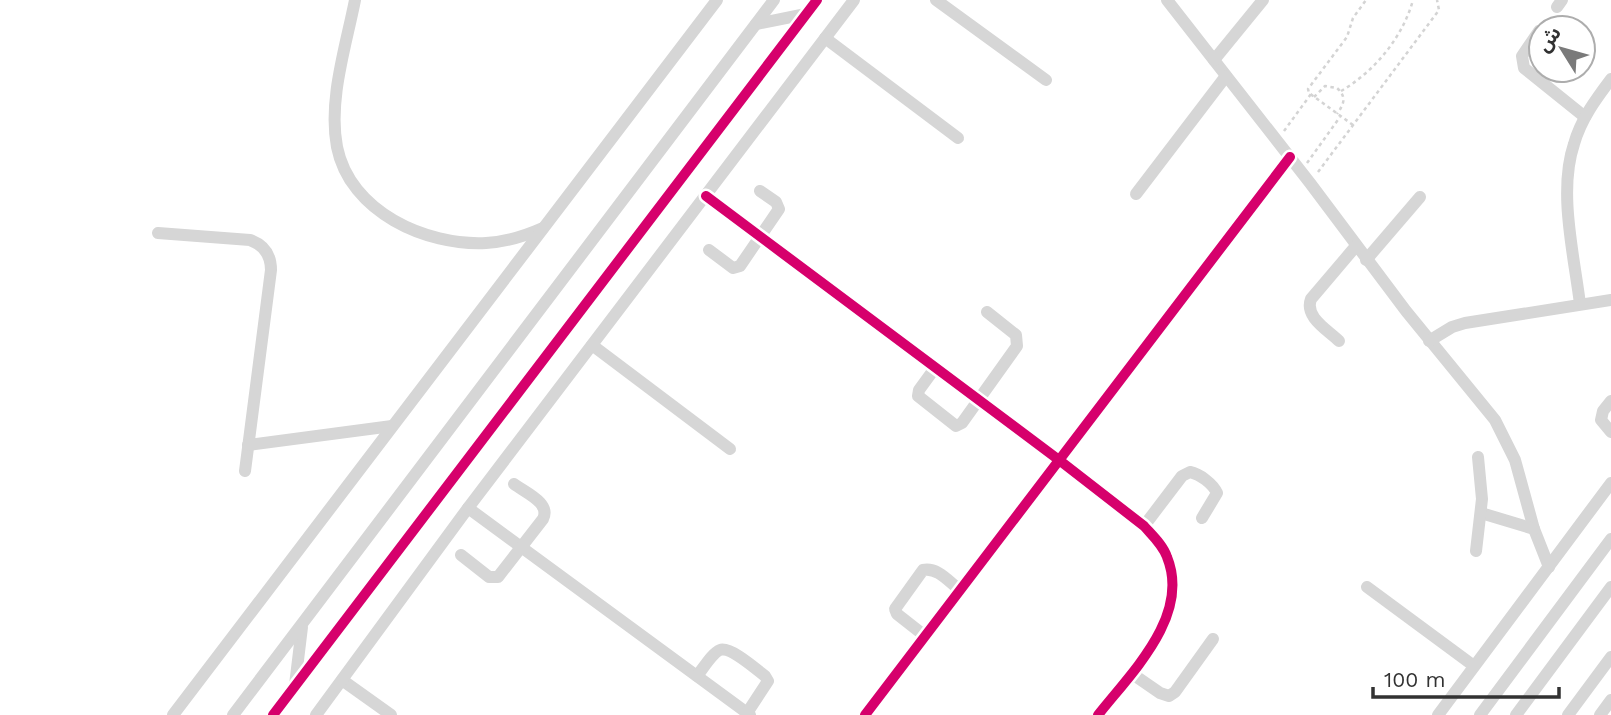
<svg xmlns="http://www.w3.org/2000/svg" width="1611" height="715" font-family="'Work Sans','Noto Sans Arabic',sans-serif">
	<rect width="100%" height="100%" fill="#fff"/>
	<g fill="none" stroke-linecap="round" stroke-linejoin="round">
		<g stroke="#d4d4d4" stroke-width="2.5" stroke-dasharray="3.5 3.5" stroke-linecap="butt">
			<path d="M1341 91C1374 72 1403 37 1413 0"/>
			<path d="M1314 97 1325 86 1337 88C1347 97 1344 104 1337 114"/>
			<path d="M1353 125 1309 93 1308 89 1347 37 1353 18 1366 0"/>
			<path d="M1284 131 1311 94"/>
			<path d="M1307 163 1340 117"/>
			<path d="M1318 172 1439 10 1437 0"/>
		</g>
		<g stroke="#d6d6d6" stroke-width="12">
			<path d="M355 0C346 46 328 100 337 147 350 212 426 246 486 243 506 242 525 236 543 228"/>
			<path d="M936 0 1046 80"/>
			<path d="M1167 0 1310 183 1406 311 1495 420 1515 460 1534 529 1549 567"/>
			<path d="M1557 7 1562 0"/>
			<path d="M756 24 806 14"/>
			<path d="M1539 31 1522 56 1524 68 1585 117"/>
			<path d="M825 38 958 138"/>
			<path d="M1214 60 1263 0"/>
			<path d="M1136 194 1226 76"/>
			<path d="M706 196 1059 460 1144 526C1152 535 1163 545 1167 557 1191 616 1131 673 1098 715"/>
			<path d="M158 233 250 240C264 245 271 255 271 270L245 471"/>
			<path d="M709 250 733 268 740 266 779 209 776 202 760 191"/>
			<path d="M1366 260 1420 197"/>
			<path d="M1580 304C1574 255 1558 191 1574 144 1581 119 1596 99 1611 79"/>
			<path d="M1339 341C1328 330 1304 317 1311 299L1356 246"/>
			<path d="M1429 341 1452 327 1465 323 1611 300"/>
			<path d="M592 345 730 449"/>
			<path d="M935 368 919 390 918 396 956 426 962 423 1017 346 1016 335 987 312"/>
			<path d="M1611 401 1603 411 1601 420 1611 432"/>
			<path d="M248 445 392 426"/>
			<path d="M468 508 750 715"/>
			<path d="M1481 513 1534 529"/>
			<path d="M1144 526 1182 476 1190 472C1200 474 1213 484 1217 493L1202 518"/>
			<path d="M1476 551 1482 499 1478 457"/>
			<path d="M461 555 489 577H498L543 519C551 503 526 493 514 484"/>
			<path d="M1367 587 1474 666"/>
			<path d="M925 636 897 614 895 609 923 570C938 567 949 582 960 590"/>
			<path d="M1131 673 1160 693 1169 696 1175 692 1213 639"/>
			<path d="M697 676C703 669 712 653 720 650 730 646 756 669 765 676L768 681 747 713"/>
			<path d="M342 680 391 715"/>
			<path d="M295 685 302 627"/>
			<path d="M173 715 717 0"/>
			<path d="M233 715 774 0"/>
			<path d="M273 715 817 0"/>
			<path d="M316 715 468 508 854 0"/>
			<path d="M865 715 1290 157"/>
			<path d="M1438 715 1611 483"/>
			<path d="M1480 715 1611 539"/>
			<path d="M1516 715 1611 587"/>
			<path d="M1568 715 1611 657"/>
			<path d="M1600 715 1611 700"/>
		</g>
		<g stroke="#fff" stroke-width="15">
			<g id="cycleway">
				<path d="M706 196 1059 460 1144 526C1152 535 1163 545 1167 557 1191 616 1131 673 1098 715"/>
				<path d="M273 715 817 0"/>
				<path d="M865 715 1290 157"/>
			</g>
		</g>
		<use href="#cycleway" stroke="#d6006c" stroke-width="10"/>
	</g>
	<g transform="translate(1562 49) rotate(307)"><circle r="33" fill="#ffffff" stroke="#adadad" stroke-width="2"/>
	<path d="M0-5L12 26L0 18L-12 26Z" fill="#7a7a7a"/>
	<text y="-10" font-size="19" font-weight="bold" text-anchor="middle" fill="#323232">ش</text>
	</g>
	<path d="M1373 687v10h186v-10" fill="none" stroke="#323232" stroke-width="3.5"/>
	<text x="1384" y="687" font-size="21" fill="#323232" stroke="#ffffff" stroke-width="5" paint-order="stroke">100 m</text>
</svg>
